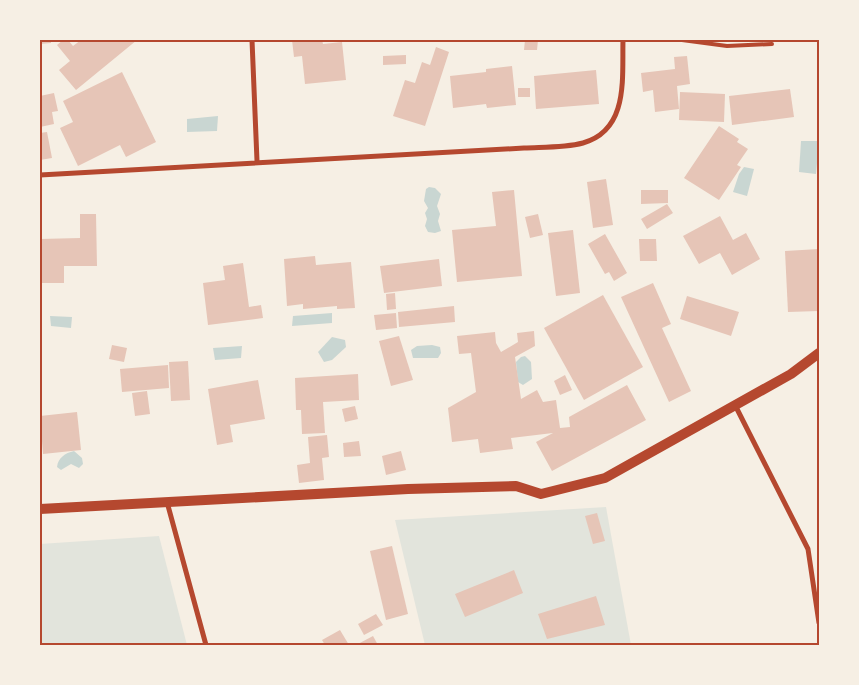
<svg xmlns="http://www.w3.org/2000/svg" width="859" height="685" font-family="Signika,sans-serif">
	<rect width="100%" height="100%" fill="#f6efe4"/>
	<g fill="#e2e4dc">
		<path d="M606 507 631 645H425L395 520Z"/>
		<path d="M159 536 187 645H40V544Z"/>
	</g>
	<g fill="#c9d6d2">
		<path d="M218 116 217 131 187 132V119Z"/>
		<path d="M801 141H819L816 174 799 172Z"/>
		<path d="M744 167 754 169 747 196 733 192 739 174Z"/>
		<path d="M429 187 435 188 441 194 437 206 440 214 438 221 441 231 435 233 428 232 425 226 427 219 425 213 428 208 424 201 426 189Z"/>
		<path d="M332 313V323L292 326 293 316Z"/>
		<path d="M50 316 72 317 71 328 51 326Z"/>
		<path d="M332 337 345 340 346 347 332 360 324 362 318 352Z"/>
		<path d="M432 345 440 347 441 353 438 358H413L411 350 417 346Z"/>
		<path d="M242 346 241 358 215 360 213 348Z"/>
		<path d="M525 356 531 362 532 379 523 385 518 382 516 362 521 357Z"/>
		<path d="M74 451 82 458 83 464 79 468 71 464 61 470 57 467C58 458 65 453 74 451Z"/>
	</g>
	<g fill="#e6c5b7">
		<path d="M40 40H51V43L40 44Z"/>
		<path d="M63 40H68L73 46 81 40H137L76 90 59 70 70 61 57 45Z"/>
		<path d="M292 40H322L323 44 342 42 346 80 305 84 302 56 294 57Z"/>
		<path d="M525 40H538L537 50H524Z"/>
		<path d="M436 47 449 52 425 126 393 116 405 80 415 83 422 62 430 65Z"/>
		<path d="M406 55V64L383 65V56Z"/>
		<path d="M687 56 690 84 677 86 679 109 655 112 653 90 643 92 641 73 675 69 674 57Z"/>
		<path d="M512 66 516 105 487 108 486 104 453 108 450 76 486 72V69Z"/>
		<path d="M596 70 599 104 536 109 534 76Z"/>
		<path d="M122 72 156 142 126 157 120 145 78 166 60 128 73 122 63 101Z"/>
		<rect x="518" y="88" width="12" height="9"/>
		<path d="M790 89 794 117 732 125 729 96Z"/>
		<path d="M680 92 725 94 724 122 679 120Z"/>
		<path d="M54 93 58 111 52 112 54 124 40 127V96Z"/>
		<path d="M719 126 739 139 737 142 748 149 737 165 741 167 719 200 684 178Z"/>
		<path d="M47 132 52 158 40 160V133Z"/>
		<path d="M606 179 613 225 593 228 587 182Z"/>
		<path d="M514 190 522 276 457 282 452 230 496 226 492 192Z"/>
		<path d="M641 190H668V203L641 204Z"/>
		<path d="M667 204 673 213 647 229 641 219Z"/>
		<path d="M80 214H96L97 266H64V283H41L40 239 80 238Z"/>
		<path d="M538 214 543 235 530 238 525 217Z"/>
		<path d="M720 216 733 240 746 233 760 259 732 275 720 253 699 264 683 236Z"/>
		<path d="M573 230 580 293 556 296 548 233Z"/>
		<path d="M605 234 627 273 614 281 609 272 605 274 588 244Z"/>
		<path d="M639 239H656L657 261H640Z"/>
		<path d="M819 249V311L788 312 785 251Z"/>
		<path d="M315 256 316 265 351 262 355 308 337 309V306L303 309V304L287 306 284 259Z"/>
		<path d="M439 259 442 286 384 293 380 266Z"/>
		<path d="M243 263 249 307 261 305 263 318 208 325 203 283 225 280 223 266Z"/>
		<path d="M653 283 671 324 662 328 691 391 669 402 621 297Z"/>
		<path d="M395 293 396 309 387 310 386 294Z"/>
		<path d="M603 295 643 367 584 400 544 328Z"/>
		<path d="M687 296 739 312 731 336 680 319Z"/>
		<path d="M454 306 455 322 399 327 398 312Z"/>
		<path d="M396 313 397 328 376 330 374 315Z"/>
		<path d="M534 331 535 346 515 357 521 399 537 390 543 402 556 400 560 428 570 427 569 417 627 385 646 420 552 471 536 442 553 433 511 438 513 449 480 453 478 439 452 442 448 408 476 392 471 353 459 354 457 336 495 332 496 343 501 352 518 342 517 333Z"/>
		<path d="M399 336 413 380 391 386 379 341Z"/>
		<path d="M112 345 127 348 124 362 109 359Z"/>
		<path d="M188 361 190 400 171 401 169 362Z"/>
		<path d="M168 365 169 388 122 392 120 369Z"/>
		<path d="M358 374 359 400 323 402 325 433 302 434 301 410H296L295 378Z"/>
		<path d="M565 375 572 390 560 395 554 381Z"/>
		<path d="M258 380 265 419 230 425 233 442 217 445 208 389Z"/>
		<path d="M147 391 150 414 135 416 132 393Z"/>
		<path d="M355 406 358 419 345 422 342 409Z"/>
		<path d="M77 412 81 450 43 454 40 416Z"/>
		<path d="M327 435 329 457 322 458 324 480 299 483 297 465 310 463 308 437Z"/>
		<path d="M359 441 361 456 344 457 343 443Z"/>
		<path d="M401 451 406 470 386 475 382 456Z"/>
		<path d="M597 513 605 541 593 544 585 516Z"/>
		<path d="M392 546 408 614 386 620 370 551Z"/>
		<path d="M514 570 523 593 465 617 455 594Z"/>
		<path d="M596 596 605 625 547 639 538 614Z"/>
		<path d="M376 614 383 625 364 635 358 624Z"/>
		<path d="M340 630 349 645H325L322 640Z"/>
		<path d="M373 636 378 645H356Z"/>
	</g>
	<g fill="none" stroke-linecap="round" stroke-linejoin="round">
		<path stroke="#b5482f" stroke-width="4" d="M682 40 727 46 772 44"/>
		<g stroke="#b5482f" stroke-width="5">
			<path d="M252 40 257 161"/>
			<path d="M40 175 524 148C543 147 564 148 583 143 629 130 622 78 623 40"/>
			<path d="M735 405 808 549 819 623"/>
			<path d="M167 502 206 645"/>
		</g>
		<path stroke="#b5482f" stroke-width="10" d="M40 509 408 489 516 486 541 494 605 478 791 374 819 353"/>
	</g>
	<rect width="859" height="685" fill="none" stroke="#f6efe4" stroke-width="82"/>
	<rect x="41" y="41" width="777" height="603" fill="none" stroke="#b5482f" stroke-width="2"/>
</svg>
